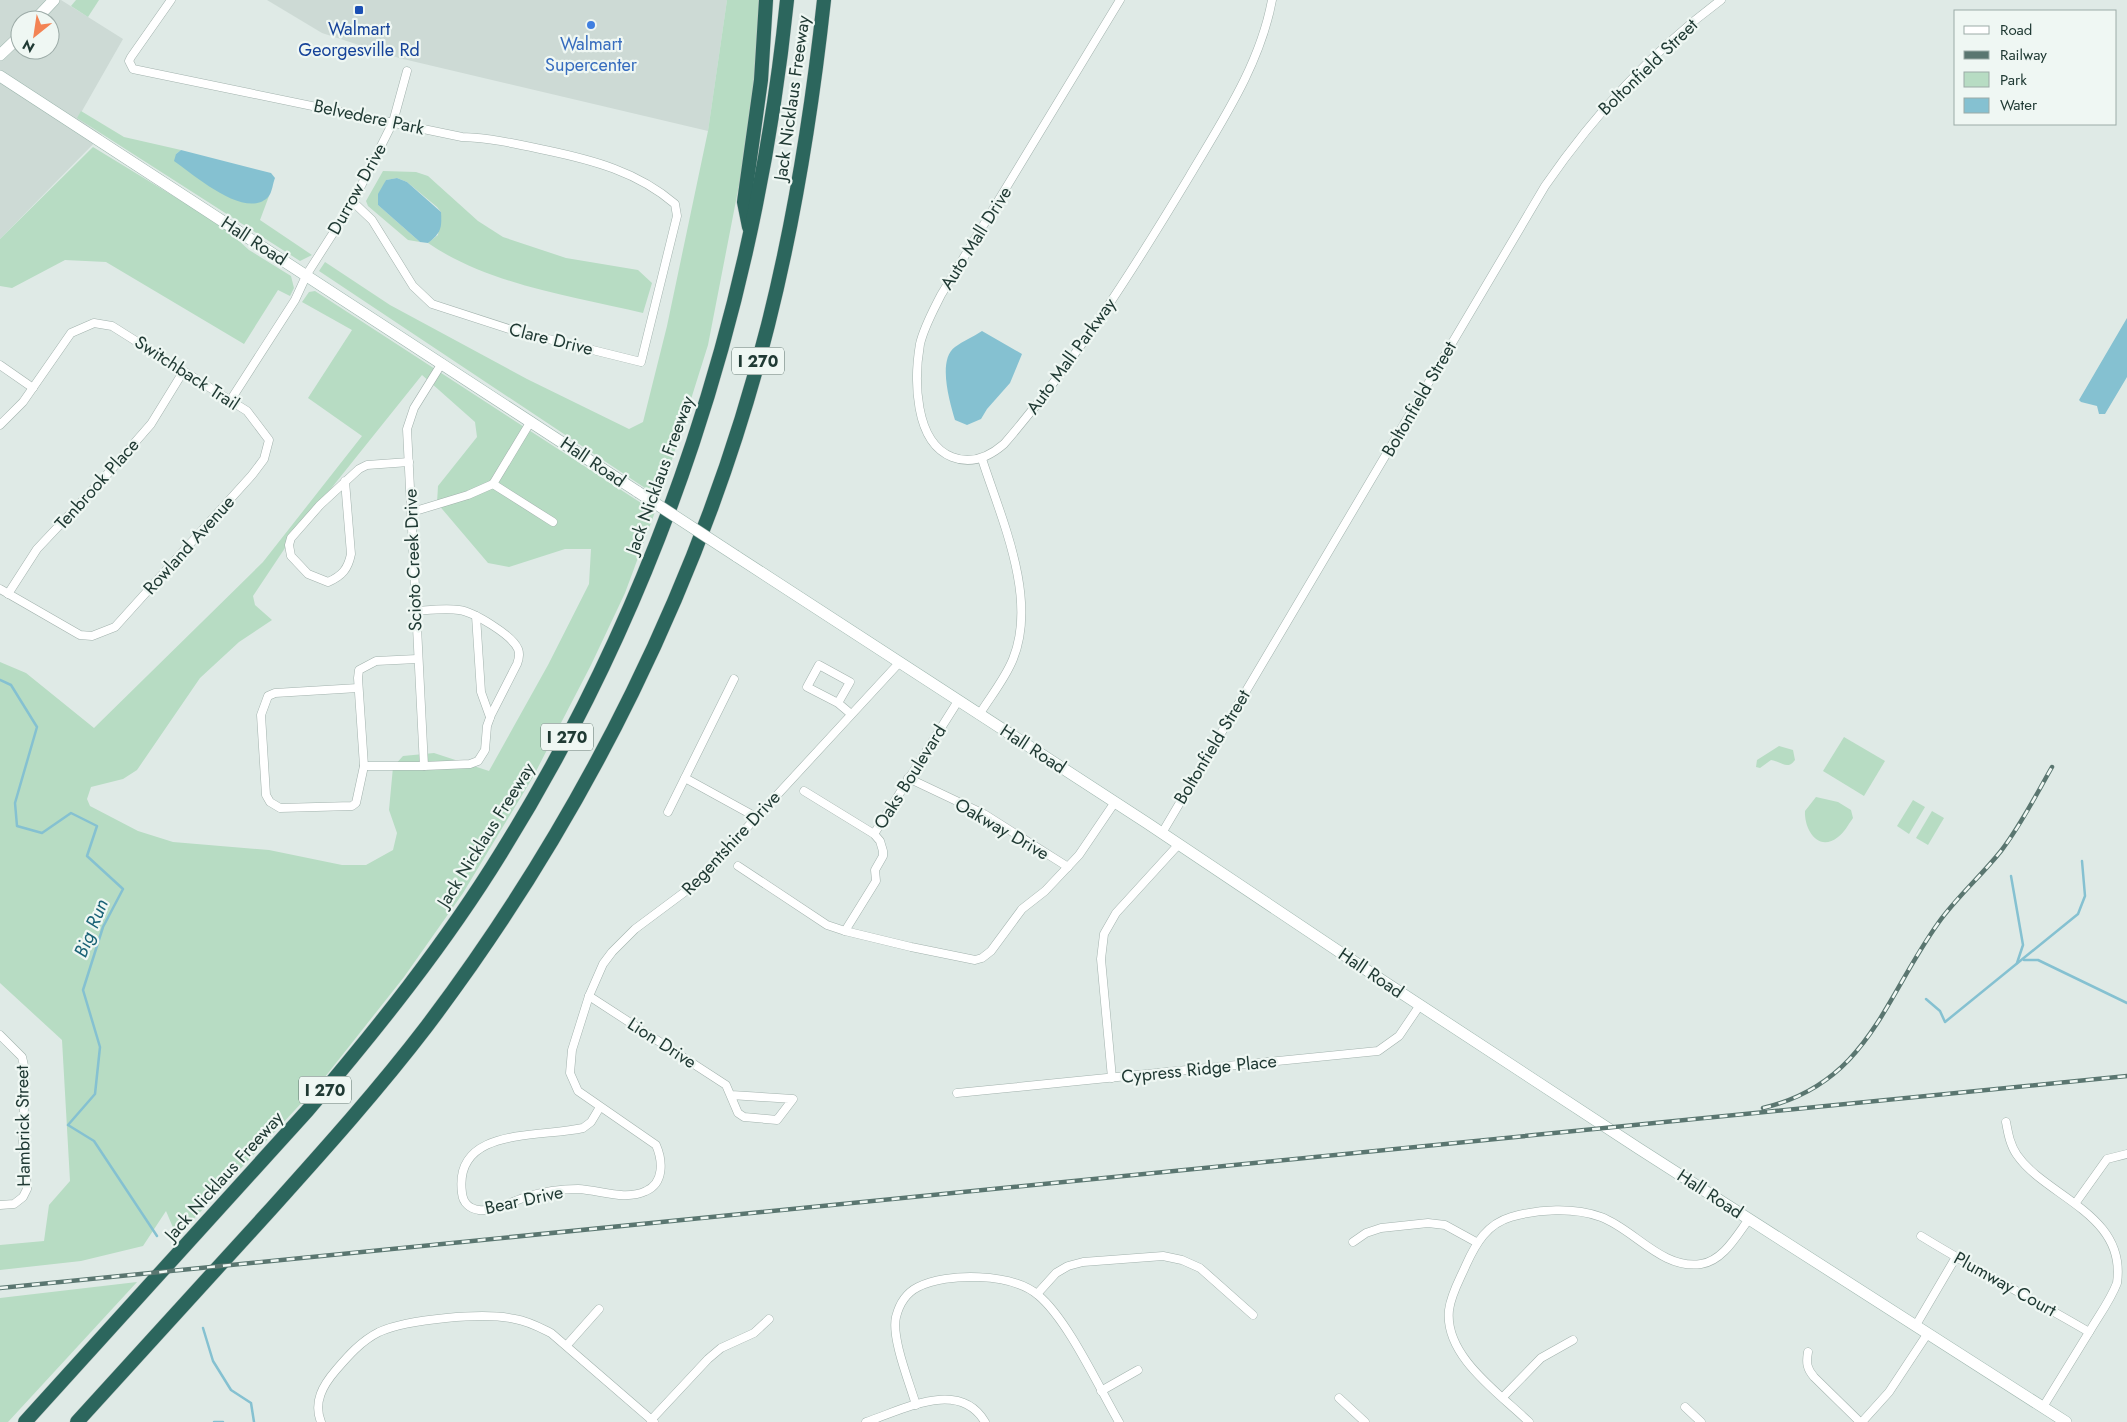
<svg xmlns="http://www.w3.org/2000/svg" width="2127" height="1422" font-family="Jost,sans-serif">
	<rect width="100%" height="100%" fill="#dfeae6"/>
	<g fill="#cddad5" fill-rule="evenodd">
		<path d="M0 0H61L123 39 78 118 102 135 0 239ZM20 20H50V50H20Z"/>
		<path d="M267 0H727L708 131 399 58 322 33Z"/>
	</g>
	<g fill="#b7dcc3" fill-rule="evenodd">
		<path d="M76 0H99L88 17 71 6Z"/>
		<path d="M727 0H761L752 118 708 345 660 498 319 271 325 262 390 305 527 379 629 429 643 422 667 326 708 131Z"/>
		<path d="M81 111 124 137 181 150 176 154 260 202 269 196 260 220 312 255 300 261 77 118Z"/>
		<path d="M93 147 193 208 228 231 249 250 291 276 294 288 290 296 278 290 244 344 106 262 65 260 12 288 0 286V239Z"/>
		<path d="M383 171 416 172 428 176 478 221 503 237 566 258 638 270 652 283 643 313C574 297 487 284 428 243L438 235 441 212 437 207 407 182 397 178 386 180 378 205 420 242 408 240 368 206 366 201Z"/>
		<path d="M315 291 655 512 625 593 591 665 533 777 463 893 404 977 321 1082 177 1237 166 1211 143 1246 81 1261 0 1270V1245L44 1241 49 1205 70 1181 62 1040 0 983V662L26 673 94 728 263 562 362 436 308 398 352 330 302 302 309 292ZM422 375 475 422 477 437 438 486 437 503 488 563 509 567 565 549H591L589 584 548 665 489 771 434 753 403 756 393 767 389 810 397 833 393 850 366 865H342L269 850 173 842 138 831 90 806 87 799 91 787 123 779 137 770 200 678 239 642 272 620 255 605 253 596 293 536Z"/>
		<path d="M1844 737 1885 761 1864 796 1823 771Z"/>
		<path d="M1779 746 1793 750 1795 760C1787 771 1781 761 1771 760L1760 768 1756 767 1757 760Z"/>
		<path d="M1816 797 1838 802 1851 810 1853 818C1848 825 1844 833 1838 837 1818 853 1804 829 1805 811Z"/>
		<path d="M1913 800 1925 807 1909 834 1897 826Z"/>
		<path d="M1932 811 1944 818 1928 845 1916 838Z"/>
		<path d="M137 1282 8 1422H0V1298Z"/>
	</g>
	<g fill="#85c1d1">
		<path d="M181 150 271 173 275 178C273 183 272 192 269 196 247 222 193 174 174 161L176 154Z"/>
		<path d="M397 178 407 182 441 212C442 228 441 233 428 243L420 242 378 205V194L386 180Z"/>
		<path d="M2127 318V377L2105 414H2099L2097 406 2081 402 2079 400Z"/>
		<path d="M982 331 1022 354 1010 383 987 409 981 419 967 425 955 420C950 403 937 360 955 347 963 341 973 337 982 331Z"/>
	</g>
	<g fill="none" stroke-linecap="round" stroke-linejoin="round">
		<g stroke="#85c1d1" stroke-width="2.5">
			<path d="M0 680 11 685 37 727 15 803 17 826 42 833 71 813 97 826 87 856 123 889 103 927 83 990 100 1047 95 1094 68 1125 94 1141 157 1236"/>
			<path d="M2011 876 2023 945 2017 963"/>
			<path d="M2024 960H2038L2127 1003"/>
			<path d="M1926 999 1940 1011 1945 1022 2078 914 2085 896 2082 861"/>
			<path d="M203 1328 213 1361 231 1390 251 1403 254 1422"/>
			<path d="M214 1422H223"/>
		</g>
		<g stroke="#a2b2ad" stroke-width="9">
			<g id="street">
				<path d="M171 0 131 57 129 61 133 69 462 137C491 138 517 144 545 150 593 160 638 172 675 204L677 216 641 362 512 330 432 304 413 286 372 220 353 202"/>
				<path d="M1120 0 941 295C933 311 924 327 920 344 914 379 914 442 952 457 972 465 989 457 1004 444 1075 362 1133 270 1189 177 1222 121 1260 65 1272 0"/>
				<path d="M0 365 33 388"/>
				<path d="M230 401 295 300 307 274 353 202 393 122 407 71"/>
				<path d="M0 425 23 402 71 333 94 323 112 326 247 411 269 440 264 459 252 475 115 627 92 636 80 635 0 589"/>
				<path d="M345 481 351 554C348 569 342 576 328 582L308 574 291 556 289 545 291 538 320 505 359 469 367 465 409 462"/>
				<path d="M493 484 531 421"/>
				<path d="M412 512 468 495 493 484 553 522"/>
				<path d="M8 594 37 549 103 479 151 424 183 372"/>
				<path d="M476 616 481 692 490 717"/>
				<path d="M358 688 275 693 268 696 261 715 266 795 270 802 280 808 352 806 356 803 364 766 358 678 359 670 376 661 417 659"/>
				<path d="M838 703 850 682 819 665 807 687 838 703 851 714"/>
				<path d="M979 715C990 697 1005 679 1013 659 1038 598 1001 518 982 459"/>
				<path d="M364 766H424L470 764 478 761 485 750 487 726 491 715 517 664C519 659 520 654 518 649 512 635 474 612 459 610 446 608 430 610 416 611"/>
				<path d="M424 766 407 429 414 408 442 363"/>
				<path d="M685 778 756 817"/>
				<path d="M908 778 984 814 1068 867"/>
				<path d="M804 791 874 834 880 841 883 851V856L875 870 876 881 845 931"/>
				<path d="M668 812 734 679"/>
				<path d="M1162 833 1545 186C1594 115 1651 52 1721 0"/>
				<path d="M874 834 958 701"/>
				<path d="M738 866 827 925 845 931 911 947 975 960 982 958 991 951 1022 909 1045 891 1079 855 1115 802"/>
				<path d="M589 996 726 1085 738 1113 744 1117 777 1120 793 1099 731 1095"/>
				<path d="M0 1035 22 1057 25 1070 23 1141 27 1189 23 1197 14 1204 0 1205"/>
				<path d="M1112 1078 1101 959 1104 934 1116 913 1179 844"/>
				<path d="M957 1093 1378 1051 1399 1036 1420 1005"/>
				<path d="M600 1107 591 1122 583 1128C541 1138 453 1126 462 1193 463 1203 470 1209 479 1210 493 1212 513 1201 526 1197 542 1192 562 1189 578 1189 600 1190 625 1201 646 1191 664 1183 663 1161 656 1145L578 1091 570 1073 572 1050 589 996 603 964 612 952 635 929 694 885 899 663"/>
				<path d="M2006 1122C2008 1133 2010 1145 2017 1155 2046 1197 2127 1214 2117 1283 2111 1299 2100 1314 2091 1329 2075 1355 2059 1381 2043 1407"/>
				<path d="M2077 1201 2107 1159 2127 1154"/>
				<path d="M1921 1236C1976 1270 2033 1299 2089 1332"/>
				<path d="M1353 1242 1366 1233 1381 1228 1428 1223 1445 1225 1476 1242"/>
				<path d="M1037 1294 1056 1273 1068 1266 1083 1262 1163 1256 1182 1260 1200 1268 1253 1315"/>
				<path d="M1916 1325 1956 1257"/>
				<path d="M567 1345 599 1309"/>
				<path d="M1808 1352C1806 1363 1807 1369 1814 1377L1860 1422"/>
				<path d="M1101 1391 1138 1370"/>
				<path d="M1503 1397 1541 1358 1573 1340"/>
				<path d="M1339 1398 1365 1422"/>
				<path d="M916 1405C910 1384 891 1338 896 1317 899 1305 906 1293 918 1287 947 1272 1012 1273 1038 1295 1068 1320 1098 1386 1119 1422"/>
				<path d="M1685 1407 1701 1422"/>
				<path d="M651 1420 708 1359 721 1348 754 1333 769 1319"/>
				<path d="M321 1422C313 1402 323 1385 336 1370 348 1356 361 1341 379 1332 408 1319 484 1312 515 1319 528 1321 539 1327 551 1333L654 1422"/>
				<path d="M866 1422C903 1410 959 1378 985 1422"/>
				<path d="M1529 1422C1499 1393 1444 1356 1449 1310 1451 1294 1460 1279 1466 1265 1476 1243 1487 1224 1511 1217 1538 1209 1574 1207 1601 1217 1634 1229 1662 1270 1701 1264 1723 1261 1737 1235 1749 1219"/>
				<path d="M1862 1422 1889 1392 1928 1333"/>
			</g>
		</g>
		<g stroke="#9eb6ae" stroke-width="12">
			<g id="secondary">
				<path d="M35 20 54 0"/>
				<path d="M0 55 20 36"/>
				<path d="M0 76 638 492"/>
				<path d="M736 556 1147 823 1380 979 1638 1148 2066 1422"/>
			</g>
		</g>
		<g stroke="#bcc4c2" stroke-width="15">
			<g id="highway">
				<path d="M749 227 744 202 761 80 766 0"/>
				<path d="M25 1422 308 1110C377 1029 445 944 501 853 662 594 756 303 787 0"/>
				<path d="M77 1422C142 1351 207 1280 272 1208 325 1149 378 1090 427 1026 584 818 704 578 768 325 795 218 812 110 824 0"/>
			</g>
		</g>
		<use href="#street" stroke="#fff" stroke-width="8"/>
		<use href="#secondary" stroke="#fff" stroke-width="11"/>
		<use href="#highway" stroke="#2c665d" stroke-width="14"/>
		<g stroke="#5a7670" stroke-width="4.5">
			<g id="rail">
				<path d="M1763 1108C1868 1083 1884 998 1939 922 1957 897 1981 876 2001 851 2021 825 2036 795 2052 767"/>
				<path d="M0 1288 2127 1076"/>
			</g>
		</g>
		<use href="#rail" stroke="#eff7f3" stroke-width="2.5" stroke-dasharray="8" stroke-linecap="butt"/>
		<g stroke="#9eb6ae" stroke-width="12" stroke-linecap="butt">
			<path id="secondary-bridge" d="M638 492 736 556"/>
		</g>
		<use href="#secondary-bridge" stroke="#fff" stroke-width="11"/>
	</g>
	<rect fill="#1a4fb4" stroke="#eff7f3" stroke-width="2" x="354" y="5" width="10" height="10" rx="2.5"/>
	<circle fill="#3f7fe0" stroke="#eff7f3" stroke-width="2" cx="591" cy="25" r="5"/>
	<g text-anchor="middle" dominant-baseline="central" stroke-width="4.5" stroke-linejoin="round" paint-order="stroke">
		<g fill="#eff7f3" stroke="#5e736d" stroke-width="1">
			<rect x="732" y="347.5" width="52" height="27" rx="4"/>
			<rect x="541" y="723.5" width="52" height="27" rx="4"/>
			<rect x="299" y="1076.5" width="52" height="27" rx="4"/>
		</g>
		<g font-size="16" font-weight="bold" fill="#203a34">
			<text x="758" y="361">I 270</text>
			<text x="567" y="737">I 270</text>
			<text x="325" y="1090">I 270</text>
		</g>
		<g font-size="18" fill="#164399" stroke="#eff7f3">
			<text x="359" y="29">Walmart<tspan x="359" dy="21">Georgesville Rd</tspan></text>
		</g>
		<g font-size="18" fill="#366cbe" stroke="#eff7f3">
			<text x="591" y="44">Walmart<tspan x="591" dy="21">Supercenter</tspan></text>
		</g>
		<g font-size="18" fill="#203a34" stroke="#eff7f3">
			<text transform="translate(1648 67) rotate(-44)">Boltonfield Street</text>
			<text transform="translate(792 98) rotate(-82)">Jack Nicklaus Freeway</text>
			<text transform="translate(369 117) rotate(12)">Belvedere Park</text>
			<text transform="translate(357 189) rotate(-61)">Durrow Drive</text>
			<text transform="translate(976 238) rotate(-58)">Auto Mall Drive</text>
			<text transform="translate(254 241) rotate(33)">Hall Road</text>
			<text transform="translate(551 339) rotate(14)">Clare Drive</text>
			<text transform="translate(1071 356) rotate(-54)">Auto Mall Parkway</text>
			<text transform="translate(187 373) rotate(33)">Switchback Trail</text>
			<text transform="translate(1419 399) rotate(-60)">Boltonfield Street</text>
			<text transform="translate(593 462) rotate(34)">Hall Road</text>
			<text transform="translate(660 475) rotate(-70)">Jack Nicklaus Freeway</text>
			<text transform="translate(97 484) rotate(-48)">Tenbrook Place</text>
			<text transform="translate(189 545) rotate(-48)">Rowland Avenue</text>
			<text transform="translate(413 560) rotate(-92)">Scioto Creek Drive</text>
			<text transform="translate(1212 747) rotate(-59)">Boltonfield Street</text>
			<text transform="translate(1033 749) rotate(33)">Hall Road</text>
			<text transform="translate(910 777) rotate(-58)">Oaks Boulevard</text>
			<text transform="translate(1002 829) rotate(30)">Oakway Drive</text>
			<text transform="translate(486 835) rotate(-58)">Jack Nicklaus Freeway</text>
			<text transform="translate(731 843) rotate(-47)">Regentshire Drive</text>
			<text transform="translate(1371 973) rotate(34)">Hall Road</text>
			<text transform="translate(662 1043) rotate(33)">Lion Drive</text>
			<text transform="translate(1199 1069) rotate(-6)">Cypress Ridge Place</text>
			<text transform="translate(23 1126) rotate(-91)">Hambrick Street</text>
			<text transform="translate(224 1176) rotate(-48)">Jack Nicklaus Freeway</text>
			<text transform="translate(1710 1194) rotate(33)">Hall Road</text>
			<text transform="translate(524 1200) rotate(-12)">Bear Drive</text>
			<text transform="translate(2005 1284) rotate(29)">Plumway Court</text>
		</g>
		<g font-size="19" font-style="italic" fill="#1a6276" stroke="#eff7f3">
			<text transform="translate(91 928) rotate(-68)">Big Run</text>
		</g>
	</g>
	<rect x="1954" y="10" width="162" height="115" fill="#eff7f3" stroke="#9caba7"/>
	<rect x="1964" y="26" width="25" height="8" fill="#ffffff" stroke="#9caba7"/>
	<text x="2000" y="35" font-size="15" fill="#203a34">Road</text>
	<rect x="1964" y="51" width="25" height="8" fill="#5a7670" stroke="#9caba7"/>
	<text x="2000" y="60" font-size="15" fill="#203a34">Railway</text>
	<rect x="1964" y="72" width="25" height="15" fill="#b7dcc3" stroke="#9caba7"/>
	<text x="2000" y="85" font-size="15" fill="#203a34">Park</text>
	<rect x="1964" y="98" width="25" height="15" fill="#85c1d1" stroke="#9caba7"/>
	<text x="2000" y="110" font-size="15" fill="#203a34">Water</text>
	<g transform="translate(35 35) rotate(210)"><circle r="24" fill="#eff7f3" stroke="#9caba7"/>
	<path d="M0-4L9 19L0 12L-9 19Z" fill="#f38354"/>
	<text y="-8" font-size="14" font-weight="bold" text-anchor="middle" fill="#203a34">N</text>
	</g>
</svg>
